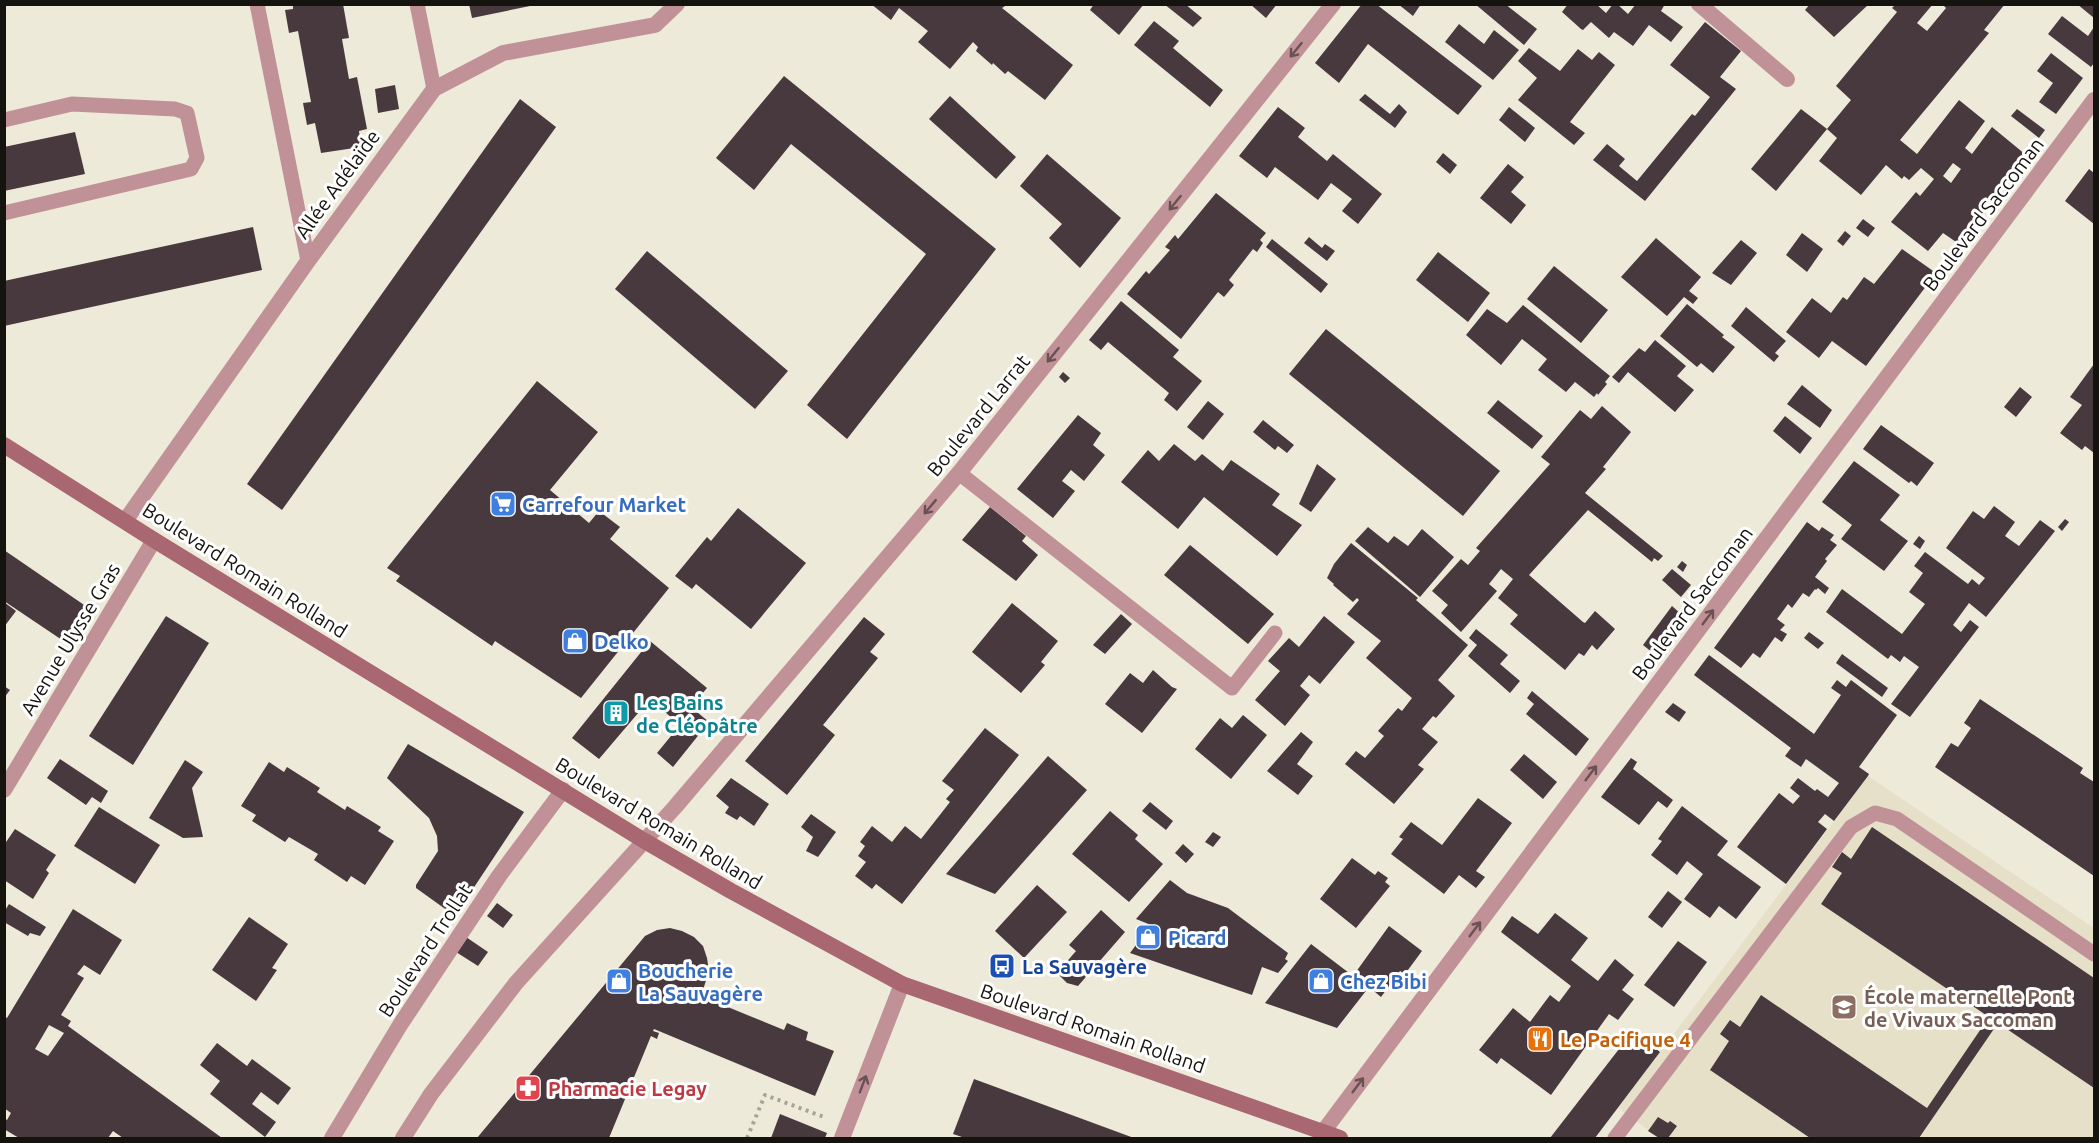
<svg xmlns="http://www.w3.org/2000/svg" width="2099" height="1143" font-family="Ubuntu,sans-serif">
	<rect width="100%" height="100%" fill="#eeead9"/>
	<path fill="#e7e0c8" d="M1868 776 2094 928V1138H1659L1618 1108Z"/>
	<g fill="#48393e" fill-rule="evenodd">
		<path d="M293 4H343L349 38 342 39 349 79 357 77 367 129 359 131 361 147 321 153 315 123 307 125 303 103 311 102 298 31 289 33 285 10 293 9Z"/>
		<path d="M469 4H530V6L472 18Z"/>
		<path d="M871 4H1003L1005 6 1002 8 1073 65 1045 100 1008 71 1005 74 993 63 992 65 976 51 978 47 973 42 950 69 918 42 928 31 899 8 891 20Z"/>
		<path d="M1094 4H1144L1119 35 1090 10Z"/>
		<path d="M1164 4H1185L1202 18 1193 27Z"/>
		<path d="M1250 4H1277L1266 18Z"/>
		<path d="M1362 4H1376L1482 86 1458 115 1368 44 1339 83 1315 63Z"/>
		<path d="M1398 4H1421L1413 16Z"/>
		<path d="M1475 4H1505L1537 29 1524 45Z"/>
		<path d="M1568 4H1596L1606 13 1613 4H1617L1628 14 1636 4H1665L1661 11 1683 27 1671 42 1649 25 1633 46 1614 32 1609 38 1591 22 1583 30 1581 29 1562 12Z"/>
		<path d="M1810 4H1869L1834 37 1805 10Z"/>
		<path d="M1896 4H1933L1917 23 1927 31 1946 8 1942 4H2005L1984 30 1989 33 1900 140 1917 154 1959 100 1985 121 1965 148 1972 154 1992 127 2026 155 1959 244 1943 233 1928 251 1891 222 1916 192 1920 196 1934 179 1921 168 1909 180 1904 176 1902 179 1886 165 1861 195 1819 161 1837 138 1827 129 1851 100 1836 86 1897 12 1892 8ZM1953 163 1961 169 1951 183 1943 176Z"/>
		<path d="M2077 4H2094V18Z"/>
		<path d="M2062 16 2088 36 2094 27V63L2091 67 2048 34Z"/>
		<path d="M1154 21 1179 41 1173 48 1223 90 1210 107 1134 45Z"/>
		<path d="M1705 22 1741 51 1720 77 1736 89 1645 201 1593 160 1607 144 1625 159 1619 166 1637 181 1692 114 1695 116 1710 97 1670 65Z"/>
		<path d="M1459 24 1484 44 1494 30 1519 50 1493 80 1445 42Z"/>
		<path d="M1529 48 1560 71 1578 49 1592 60 1599 52 1615 65 1570 122 1585 133 1574 145 1518 100 1537 78 1518 61Z"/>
		<path d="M2051 53 2083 78 2056 114 2039 102 2053 83 2037 71Z"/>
		<path d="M784 76 996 249 847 439 807 405 926 254 791 144 754 190 716 158Z"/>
		<path d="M395 85 399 109 378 113 375 89Z"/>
		<path d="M1365 94 1390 114 1399 104 1407 112 1395 128 1359 100Z"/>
		<path d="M950 96 1016 157 996 179 929 119Z"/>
		<path d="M520 99 556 127 282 510 247 484Z"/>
		<path d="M1278 107 1305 128 1298 137 1327 161 1333 154 1382 194 1358 224 1342 211 1352 199 1331 183 1318 200 1275 167 1267 178 1239 156Z"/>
		<path d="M1509 107 1535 128 1525 142 1499 120Z"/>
		<path d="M1801 109 1827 129 1776 191 1751 169Z"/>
		<path d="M2017 109 2045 130 2039 138 2011 116Z"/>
		<path d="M75 132 85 174 4 191V147Z"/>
		<path d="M1443 153 1457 165 1450 174 1436 162Z"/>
		<path d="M1047 154 1121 218 1080 268 1049 238 1062 224 1020 186Z"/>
		<path d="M1508 164 1524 177 1511 192 1526 205 1511 224 1480 198Z"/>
		<path d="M2089 169 2094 173V224L2065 201Z"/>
		<path d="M1216 193 1266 233 1260 240 1263 243 1257 252 1253 249 1229 280 1234 285 1224 297 1218 292 1181 339 1127 294 1146 271 1149 274 1170 250 1165 247 1175 235 1178 239Z"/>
		<path d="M1863 219 1875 228 1868 237 1856 228Z"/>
		<path d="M253 227 262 270 4 326V281Z"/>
		<path d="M1845 231 1851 236 1843 246 1837 241Z"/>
		<path d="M1802 233 1823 249 1807 272 1786 255Z"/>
		<path d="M1309 237 1322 248 1325 244 1335 251 1327 261 1304 243Z"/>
		<path d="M1656 238 1701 277 1689 291 1698 298 1693 304 1684 297 1667 316 1621 277Z"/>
		<path d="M1272 239 1328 284 1321 293 1266 247Z"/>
		<path d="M1741 240 1757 253 1731 285 1712 273Z"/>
		<path d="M1902 249 1936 273 1866 366 1832 341 1819 358 1786 332 1812 298 1831 313 1843 297 1847 300 1864 277 1874 284Z"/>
		<path d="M647 251 788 371 755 409 615 289Z"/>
		<path d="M1438 252 1490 293 1468 322 1416 280Z"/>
		<path d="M1554 266 1608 310 1581 343 1527 299Z"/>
		<path d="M1121 301 1179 350 1173 357 1202 381 1177 411 1164 400 1169 393 1108 342 1101 350 1089 340Z"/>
		<path d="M1687 304 1724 335 1722 337 1735 347 1713 373 1701 363 1697 367 1660 336Z"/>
		<path d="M1523 305 1610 376 1605 382 1607 384 1598 395 1597 393 1594 397 1575 382 1566 392 1538 370 1547 359 1522 339 1501 365 1466 335 1487 309 1507 323Z"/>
		<path d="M1746 307 1786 341 1775 353 1779 356 1774 362 1731 326Z"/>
		<path d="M1326 329 1500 471 1463 516 1289 374Z"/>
		<path d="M1655 340 1686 366 1677 376 1694 390 1675 412 1628 372 1619 383 1612 377 1639 348 1645 352Z"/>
		<path d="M2094 364V453L2085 446 2082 450 2060 433 2082 405 2070 397Z"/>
		<path d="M1063 372 1070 378 1065 383 1059 377Z"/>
		<path d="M537 381 598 432 550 490 589 523 599 511 620 527 610 539 669 588 581 698 495 641 492 646 396 581 400 576 387 568Z"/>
		<path d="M1802 385 1832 410 1820 428 1787 404Z"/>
		<path d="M2020 387 2032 397 2016 417 2004 407Z"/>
		<path d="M1498 400 1543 436 1532 449 1487 413Z"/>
		<path d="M1208 401 1224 414 1203 440 1187 427Z"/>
		<path d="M1602 406 1631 432 1603 467 1606 469 1585 493 1663 556 1658 561 1654 558 1652 562 1588 510 1529 575 1583 622 1585 623 1595 611 1615 629 1597 650 1592 645 1584 656 1579 653 1565 670 1510 624 1518 615 1498 598 1513 579 1501 569 1489 584 1497 591 1461 632 1441 613 1448 605 1432 591 1461 559 1468 565 1480 551 1476 548 1550 464 1541 457 1580 410 1591 419Z"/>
		<path d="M1078 415 1101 433 1093 445 1105 455 1084 481 1071 470 1062 481 1075 491 1053 518 1017 489Z"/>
		<path d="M1785 416 1812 438 1800 454 1773 431Z"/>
		<path d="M1263 420 1294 445 1287 453 1278 446 1275 450 1253 432Z"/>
		<path d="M1881 425 1934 463 1917 486 1911 481 1909 483 1863 449Z"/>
		<path d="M1174 444 1195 461 1202 454 1223 471 1231 460 1280 494 1272 505 1302 525 1277 556 1204 497 1178 529 1121 482 1148 450 1159 461Z"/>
		<path d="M1854 461 1900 495 1880 520 1908 541 1884 571 1841 539 1852 525 1822 502Z"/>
		<path d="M1317 464 1336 479 1311 512 1299 504Z"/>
		<path d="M1994 506 2015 522 2005 536 2019 546 2040 520 2055 531 1986 617 1969 603 1953 625 1961 632 1970 620 1979 627 1910 717 1891 704 1919 667 1904 656 1900 662 1891 655 1888 659 1826 612 1842 589 1902 634 1925 604 1909 592 1923 573 1914 566 1925 552 1968 584 1972 579 1979 585 1985 578 1946 548 1973 511 1984 519Z"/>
		<path d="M990 507 1026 536 1022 541 1038 555 1016 581 962 540Z"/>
		<path d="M738 508 806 563 751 629 696 584 692 589 675 576 707 537 711 541Z"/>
		<path d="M2065 519 2069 522 2062 531 2058 527Z"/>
		<path d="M1807 522 1819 531 1822 527 1834 535 1830 540 1837 545 1825 559 1827 561 1815 577 1829 588 1825 594 1818 588 1816 590 1815 589 1809 597 1803 593 1792 608 1788 604 1777 619 1785 625 1780 630 1787 634 1782 642 1775 637 1760 658 1753 653 1741 668 1714 648Z"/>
		<path d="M1368 527 1388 543 1394 536 1408 546 1422 529 1454 557 1420 597 1355 541Z"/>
		<path d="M1919 536 1925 541 1920 549 1913 544Z"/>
		<path d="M1351 543 1418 598 1416 600 1468 645 1438 680 1455 696 1436 718 1433 716 1422 729 1438 742 1418 765 1424 769 1394 804 1345 764 1356 751 1365 758 1384 736 1378 731 1398 708 1402 711 1412 698 1366 658 1381 641 1347 614 1359 600 1357 598 1353 602 1333 585 1334 584 1327 578 1334 564Z"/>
		<path d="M1190 545 1274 614 1248 644 1164 575Z"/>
		<path d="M4 550 90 609 68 644 4 601Z"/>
		<path d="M1682 561 1687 565 1683 572 1677 567Z"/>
		<path d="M1672 569 1691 585 1681 597 1662 580Z"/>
		<path d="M4 602 16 611 4 627Z"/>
		<path d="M1012 603 1058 641 1041 662 1045 665 1021 693 972 652Z"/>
		<path d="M1672 606 1681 614 1653 653 1643 645Z"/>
		<path d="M1121 614 1132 624 1105 654 1093 645Z"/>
		<path d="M166 616 209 643 133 765 89 736Z"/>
		<path d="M1324 616 1355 642 1320 684 1309 675 1300 686 1310 695 1285 726 1255 700 1280 671 1268 661 1289 638 1299 647Z"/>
		<path d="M864 617 885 634 870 652 878 658 823 725 835 735 787 795 745 761Z"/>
		<path d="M1476 629 1508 655 1500 664 1520 681 1510 693 1468 656 1477 645 1469 638Z"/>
		<path d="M1809 632 1824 643 1818 649 1804 638Z"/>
		<path d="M650 641 707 688 691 707 709 722 673 767 657 753 680 725 650 699 599 759 572 738Z"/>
		<path d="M1842 654 1888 688 1882 697 1836 663Z"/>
		<path d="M1709 655 1814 734 1841 695 1831 688 1837 680 1846 687 1851 680 1897 715 1859 767 1869 774 1868 776 1834 821 1825 814 1818 822 1827 829 1786 884 1737 847 1779 793 1793 804 1800 796 1790 788 1798 778 1815 791 1817 789 1828 797 1839 783 1806 759 1801 767 1785 756 1791 748 1694 675Z"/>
		<path d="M1153 670 1172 687 1177 689 1142 733 1105 704 1130 673 1143 683Z"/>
		<path d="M4 686 10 690 4 698Z"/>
		<path d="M1532 691 1589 739 1576 756 1526 714 1534 704 1527 698Z"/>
		<path d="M1980 699 2083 768 2080 773 2094 782V876L1935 767 1951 743 1958 747 1971 728 1964 723Z"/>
		<path d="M1673 703 1686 712 1679 722 1665 712Z"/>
		<path d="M1243 715 1267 735 1231 779 1195 749 1220 718 1232 728Z"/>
		<path d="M985 728 1019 755 902 904 876 884 872 889 855 876 866 862 858 856 865 846 860 842 872 826 892 842 905 826 921 839 950 802 946 799 954 790 942 781Z"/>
		<path d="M1301 732 1313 742 1297 764 1313 776 1298 795 1267 771Z"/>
		<path d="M408 744 524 812 455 916 416 888V885L438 851 437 836 429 818 387 778Z"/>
		<path d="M1524 754 1557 782 1543 799 1510 770Z"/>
		<path d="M1048 756 1087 790 995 894 946 874Z"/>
		<path d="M1631 758 1637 762 1633 769 1673 800 1667 808 1658 801 1639 825 1601 797Z"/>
		<path d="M60 759 108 791 101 803 92 797 86 805 47 778Z"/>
		<path d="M185 760 203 772 192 788 203 837 183 838 149 818Z"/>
		<path d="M269 762 284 772 287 767 320 788 317 792 345 810 347 806 381 827 378 831 394 841 365 885 351 876 347 882 314 860 318 854 289 837 285 842 252 821 256 815 241 806Z"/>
		<path d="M731 778 769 804 754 826 740 816 737 820 725 813 729 807 716 796Z"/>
		<path d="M1478 798 1512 823 1476 871 1485 877 1476 888 1459 875 1444 894 1391 854 1403 839 1399 837 1411 822 1442 845Z"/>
		<path d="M1150 802 1173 821 1166 830 1142 811Z"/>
		<path d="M1682 806 1728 841 1717 855 1761 887 1736 919 1719 906 1710 918 1684 899 1703 874 1687 861 1677 875 1651 855 1662 841 1658 839Z"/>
		<path d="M99 807 160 845 135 884 74 846Z"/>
		<path d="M1110 811 1138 835 1135 839 1163 864 1129 902 1072 854Z"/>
		<path d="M811 814 836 832 818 857 806 851 813 837 801 827Z"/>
		<path d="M1872 827 2094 978V1088L1998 1023 1919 1138H1810L1710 1070 1729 1041 1720 1034 1730 1020 1740 1027 1761 995 1927 1108 1989 1017 1821 904 1842 873 1832 867 1842 852 1851 859Z"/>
		<path d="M15 829 56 855 46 870 49 873 33 899 4 880V845Z"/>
		<path d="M1213 832 1221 837 1213 847 1205 842Z"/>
		<path d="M1183 844 1194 854 1186 863 1175 853Z"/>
		<path d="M1352 858 1375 875 1378 871 1388 878 1385 882 1390 886 1356 928 1320 899Z"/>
		<path d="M1170 880 1187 893 1228 908 1288 953 1285 959 1288 961 1278 973 1262 967 1252 995 1130 953 1151 925 1136 919Z"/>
		<path d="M1037 885 1067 912 1024 958 995 931Z"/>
		<path d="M1668 891 1682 902 1662 928 1648 917Z"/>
		<path d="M497 903 513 915 503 928 487 916Z"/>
		<path d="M9 904 46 927 40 936 30 933 28 936 4 922V912Z"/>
		<path d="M73 909 122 940 100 975 84 965 77 974 84 978 61 1015 71 1021 68 1026 222 1138H123L113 1131 108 1138H19L4 1129V1118L7 1120 11 1113 4 1108V1016L7 1018ZM49 1025 64 1033 48 1056 35 1049Z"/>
		<path d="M1101 910 1125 932 1078 986 1067 983 1057 973 1076 951 1069 945Z"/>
		<path d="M1555 913 1588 938 1571 960 1598 981 1615 959 1634 975 1622 990 1634 999 1618 1020 1609 1014 1551 1095 1501 1058 1497 1064 1479 1050 1513 1008 1530 1022 1550 995 1559 1002 1571 986 1501 932 1512 916 1538 934Z"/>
		<path d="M249 917 288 944 272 968 277 970 256 1001 212 970Z"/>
		<path d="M1389 926 1422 951 1405 974 1400 971 1381 997 1369 987 1337 1028 1265 1003 1311 944 1353 976Z"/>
		<path d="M670 928 682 931 694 937 703 946 707 958 709 971 703 990 721 996 718 1003 784 1030 787 1023 808 1032 806 1040 834 1051 815 1096 654 1029 653 1031 659 1033 657 1039 651 1036 609 1138H477L645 936 657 930ZM697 988 703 990 700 996 695 993Z"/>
		<path d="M466 937 488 952 478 966 456 952Z"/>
		<path d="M1678 941 1707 962 1674 1007 1644 985Z"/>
		<path d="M1633 1031 1660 1052 1595 1138H1550Z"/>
		<path d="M217 1043 247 1066 252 1059 291 1088 278 1105 261 1092 252 1104 276 1122 265 1137 210 1094 220 1081 200 1065Z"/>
		<path d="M974 1079 1134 1138H965L953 1134Z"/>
		<path d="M780 1114 827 1133 825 1138H771Z"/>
		<path d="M1658 1117 1668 1123 1670 1121 1677 1126 1668 1138H1659L1648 1131Z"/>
	</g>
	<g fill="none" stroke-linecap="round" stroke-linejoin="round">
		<path stroke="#a7a496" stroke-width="4" stroke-dasharray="3 4.5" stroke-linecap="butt" d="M747 1138 765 1095 824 1117"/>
		<g stroke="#c09298" stroke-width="15">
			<path d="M257 4 308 261"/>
			<path d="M417 4 434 89"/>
			<path d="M4 120 72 104 175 109 187 113 197 158 191 169 4 213"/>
			<path d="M959 473 1232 688 1275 633"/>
			<path d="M1615 1138 1851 827 1875 813 1897 819 2094 954"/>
		</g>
		<g stroke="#c09298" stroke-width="16">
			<path d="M1699 4 1787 79"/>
			<path d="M125 521 308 261 434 89 503 53 655 25 677 4"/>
			<path d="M4 790 154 540"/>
			<path d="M1323 1132 2094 100"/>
			<path d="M332 1138 400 1025 499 876 563 790"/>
			<path d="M403 1138 431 1094 516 983 675 807 959 473 1333 4"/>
			<path d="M842 1138 902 984"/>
		</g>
		<path stroke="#a86771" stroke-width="16" d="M4 445 154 540 643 840 731 891 902 984 1340 1138"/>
	</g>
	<defs><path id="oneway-shaft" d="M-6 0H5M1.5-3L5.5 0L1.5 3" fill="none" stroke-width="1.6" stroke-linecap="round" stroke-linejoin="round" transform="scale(1.5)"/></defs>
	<g stroke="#6a5252">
		<use href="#oneway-shaft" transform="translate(1296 50) rotate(129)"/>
		<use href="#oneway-shaft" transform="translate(1175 203) rotate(129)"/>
		<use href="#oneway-shaft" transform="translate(1053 355) rotate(129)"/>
		<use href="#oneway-shaft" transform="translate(930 507) rotate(130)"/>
		<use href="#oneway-shaft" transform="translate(1708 617) rotate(-53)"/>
		<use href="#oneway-shaft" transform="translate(1591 773) rotate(-53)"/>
		<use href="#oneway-shaft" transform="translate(1475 929) rotate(-53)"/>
		<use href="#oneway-shaft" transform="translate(863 1084) rotate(-69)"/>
		<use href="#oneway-shaft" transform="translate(1358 1085) rotate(-53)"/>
	</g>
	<defs>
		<g id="supermarket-square" transform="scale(1.35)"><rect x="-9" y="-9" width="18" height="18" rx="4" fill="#3f7fe0" stroke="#fff"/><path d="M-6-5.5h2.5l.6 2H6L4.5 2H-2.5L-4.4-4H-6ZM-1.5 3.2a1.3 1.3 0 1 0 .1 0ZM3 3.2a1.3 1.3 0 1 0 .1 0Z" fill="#fff"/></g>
		<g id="shop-square" transform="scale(1.35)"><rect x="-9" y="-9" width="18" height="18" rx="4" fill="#3f7fe0" stroke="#fff"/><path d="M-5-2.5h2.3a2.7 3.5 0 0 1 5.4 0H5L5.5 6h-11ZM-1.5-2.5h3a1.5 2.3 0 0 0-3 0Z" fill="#fff"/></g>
		<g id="building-square" transform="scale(1.35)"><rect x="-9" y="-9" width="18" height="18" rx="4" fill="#0f9aa8" stroke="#fff"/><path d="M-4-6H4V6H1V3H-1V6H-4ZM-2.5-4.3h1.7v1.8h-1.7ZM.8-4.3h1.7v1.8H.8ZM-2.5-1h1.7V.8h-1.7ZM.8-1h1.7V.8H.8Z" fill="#fff"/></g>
		<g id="bus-square" transform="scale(1.35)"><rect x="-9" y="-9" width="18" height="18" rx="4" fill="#1a4fb4" stroke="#fff"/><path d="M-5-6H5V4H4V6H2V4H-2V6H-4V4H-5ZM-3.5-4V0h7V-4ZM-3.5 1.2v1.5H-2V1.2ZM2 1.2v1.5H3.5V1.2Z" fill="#fff"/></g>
		<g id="school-square" transform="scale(1.35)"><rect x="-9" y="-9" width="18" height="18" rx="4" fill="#8d6e63" stroke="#fff"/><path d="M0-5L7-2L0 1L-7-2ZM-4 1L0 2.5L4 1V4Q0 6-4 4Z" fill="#fff"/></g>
		<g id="restaurant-square" transform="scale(1.35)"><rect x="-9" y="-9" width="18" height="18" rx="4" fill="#e8710a" stroke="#fff"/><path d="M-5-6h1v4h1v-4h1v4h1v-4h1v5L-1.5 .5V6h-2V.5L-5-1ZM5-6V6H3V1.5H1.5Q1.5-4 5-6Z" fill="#fff"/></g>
		<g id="pharmacy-square" transform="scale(1.35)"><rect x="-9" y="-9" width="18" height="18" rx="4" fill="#e0444e" stroke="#fff"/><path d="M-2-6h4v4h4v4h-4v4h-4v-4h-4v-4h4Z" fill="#fff"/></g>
	</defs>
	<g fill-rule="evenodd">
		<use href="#supermarket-square" x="503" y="504"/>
		<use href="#shop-square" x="575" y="641"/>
		<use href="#building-square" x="616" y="713"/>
		<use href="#shop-square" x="1148" y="937"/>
		<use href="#bus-square" x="1002" y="966"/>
		<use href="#shop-square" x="619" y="981"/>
		<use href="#shop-square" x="1321" y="981"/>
		<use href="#school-square" x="1844" y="1007"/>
		<use href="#restaurant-square" x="1540" y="1039"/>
		<use href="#pharmacy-square" x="528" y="1088"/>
	</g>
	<g text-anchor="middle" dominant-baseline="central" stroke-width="6" stroke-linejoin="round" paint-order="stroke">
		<g font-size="20" fill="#14130d" stroke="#fff">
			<text transform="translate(337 184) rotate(-54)">Allée Adélaïde</text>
			<text transform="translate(1983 214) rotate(-53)">Boulevard Saccoman</text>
			<text transform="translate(978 415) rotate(-51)">Boulevard Larrat</text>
			<text transform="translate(245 570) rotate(32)">Boulevard Romain Rolland</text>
			<text transform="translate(1692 603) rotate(-53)">Boulevard Saccoman</text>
			<text transform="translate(70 639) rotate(-59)">Avenue Ulysse Gras</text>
			<text transform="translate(659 823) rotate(31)">Boulevard Romain Rolland</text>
			<text transform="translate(425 950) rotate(-57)">Boulevard Trollat</text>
			<text transform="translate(1093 1028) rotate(19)">Boulevard Romain Rolland</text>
		</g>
		<g font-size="20" font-weight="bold" fill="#366cbe" stroke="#fff" text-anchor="start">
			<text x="522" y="504">Carrefour Market</text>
			<text x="594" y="641">Delko</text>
			<text x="1168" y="937">Picard</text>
			<text x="638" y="970">Boucherie<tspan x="638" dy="23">La Sauvagère</tspan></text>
			<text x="1340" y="981">Chez Bibi</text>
		</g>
		<g font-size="20" font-weight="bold" fill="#0d838f" stroke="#fff" text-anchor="start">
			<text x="636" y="702">Les Bains<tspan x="636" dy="23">de Cléopâtre</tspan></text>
		</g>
		<g font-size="20" font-weight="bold" fill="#164399" stroke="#fff" text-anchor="start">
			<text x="1022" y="966">La Sauvagère</text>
		</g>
		<g font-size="20" font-weight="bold" fill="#785e54" stroke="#fff" text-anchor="start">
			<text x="1864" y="996">École maternelle Pont<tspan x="1864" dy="23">de Vivaux Saccoman</tspan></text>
		</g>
		<g font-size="20" font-weight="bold" fill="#c56008" stroke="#fff" text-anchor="start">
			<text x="1560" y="1039">Le Pacifique 4</text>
		</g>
		<g font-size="20" font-weight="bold" fill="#be3a42" stroke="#fff" text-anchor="start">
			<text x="548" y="1088">Pharmacie Legay</text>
		</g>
	</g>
	<rect width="2099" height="1143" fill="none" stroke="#14130d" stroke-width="12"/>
</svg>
